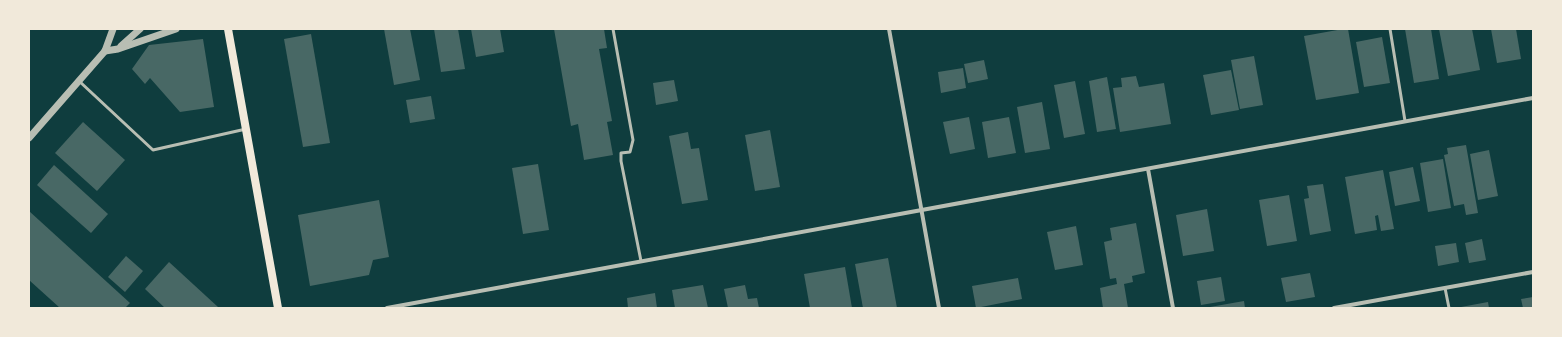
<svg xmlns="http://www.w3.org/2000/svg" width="1562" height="337" font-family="Roboto,sans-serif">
	<rect width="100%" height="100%" fill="#0f3d3e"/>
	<g fill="#486865">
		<path d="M384 29H410L420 80 394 85Z"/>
		<path d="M434 29H458L465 69 441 72Z"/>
		<path d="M471 29H500L504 52 476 57Z"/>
		<path d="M554 29H604L607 48 599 49 612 121 607 122 613 155 584 160 578 124 571 126Z"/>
		<path d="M1343 29H1348L1359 93 1316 100 1304 36Z"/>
		<path d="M1405 29H1431L1439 79 1414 83Z"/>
		<path d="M1439 29H1472L1480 70 1448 76Z"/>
		<path d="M1491 29H1516L1521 59 1497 63Z"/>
		<path d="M311 34 330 143 303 147 284 39Z"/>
		<path d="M1382 37 1390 83 1364 87 1356 42Z"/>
		<path d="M203 39 214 107 180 112 150 78 145 84 132 69 149 45Z"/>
		<path d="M1254 56 1263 105 1240 109 1231 60Z"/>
		<path d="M984 60 988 79 968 83 964 64Z"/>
		<path d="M963 68 966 88 941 93 938 72Z"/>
		<path d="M1231 70 1239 110 1211 115 1203 75Z"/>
		<path d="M1136 76 1139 87 1164 83 1171 124 1120 132 1113 88 1122 87 1121 78Z"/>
		<path d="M1107 77 1116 129 1097 132 1089 81Z"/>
		<path d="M674 80 678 101 656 105 653 83Z"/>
		<path d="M1075 81 1085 134 1064 138 1054 85Z"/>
		<path d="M431 96 435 119 410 123 406 100Z"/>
		<path d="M1042 102 1050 149 1025 153 1017 107Z"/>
		<path d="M969 117 975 149 950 154 943 122Z"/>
		<path d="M1009 117 1016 153 988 158 982 122Z"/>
		<path d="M83 122 125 160 97 191 55 153Z"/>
		<path d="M770 130 780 187 755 191 745 135Z"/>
		<path d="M688 132 691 149 699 148 708 200 682 204 669 136Z"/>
		<path d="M1466 145 1478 213 1466 215 1464 204 1454 206 1444 155 1448 154 1447 148Z"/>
		<path d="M1489 150 1498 196 1478 200 1470 154Z"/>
		<path d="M1443 159 1451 208 1428 212 1420 163Z"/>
		<path d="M538 164 549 230 523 234 512 168Z"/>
		<path d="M54 165 108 214 91 233 37 185Z"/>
		<path d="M1413 167 1420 201 1395 206 1389 172Z"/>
		<path d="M1383 170 1394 229 1381 231 1378 215 1375 216 1377 230 1355 234 1345 177Z"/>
		<path d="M1323 184 1331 231 1310 235 1304 199 1309 198 1307 186Z"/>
		<path d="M1289 195 1297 241 1267 246 1259 200Z"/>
		<path d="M379 200 389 257 373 260 369 275 310 286 298 215Z"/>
		<path d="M1207 209 1214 251 1183 256 1176 215Z"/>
		<path d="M29 211 130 303 125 308H60L29 280Z"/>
		<path d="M1136 223 1145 273 1132 276 1133 282 1124 284 1128 308H1103L1100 288 1117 284 1116 278 1110 279 1104 242 1112 240 1110 228Z"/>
		<path d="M1076 226 1083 265 1055 270 1047 232Z"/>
		<path d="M1482 239 1486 260 1469 263 1465 243Z"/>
		<path d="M1456 243 1459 262 1438 266 1435 246Z"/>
		<path d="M126 256 143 271 125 292 108 277Z"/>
		<path d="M888 258 897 308H863L855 264Z"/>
		<path d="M169 262 218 307 217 308H165L145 289Z"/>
		<path d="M845 267 852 308H810L804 274Z"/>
		<path d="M1310 273 1315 297 1286 302 1281 278Z"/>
		<path d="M1221 277 1225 301 1201 305 1197 281Z"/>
		<path d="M1018 278 1022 299 976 308 972 286Z"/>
		<path d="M703 285 708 308H675L672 290Z"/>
		<path d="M745 285 748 299 757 298 759 308H728L724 289Z"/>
		<path d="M655 293 657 308H628L627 298Z"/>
		<path d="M1533 297V308H1523L1521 299Z"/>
		<path d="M1244 301 1245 308H1210V307Z"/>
		<path d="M1488 302 1489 308H1462L1461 307Z"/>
	</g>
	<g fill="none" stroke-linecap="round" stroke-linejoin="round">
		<g stroke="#b8beb3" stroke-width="3">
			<path d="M613 29 633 140 630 152 621 153V161L641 261"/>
			<path d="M1390 29 1405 121"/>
			<path d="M79 81 153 150 246 129"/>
			<path d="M1445 288 1449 308"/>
		</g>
		<g stroke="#b8beb3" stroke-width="4">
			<path d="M889 29 939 308"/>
			<path d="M1148 169 1173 308"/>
			<path d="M387 308 1533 98"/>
			<path d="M1334 308 1533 272"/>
		</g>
		<g stroke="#b8beb3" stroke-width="7">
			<path d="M121 46 140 29"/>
			<path d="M105 51 118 49 176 29"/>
			<path d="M29 138 105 51 113 29"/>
		</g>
		<path stroke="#f1e9da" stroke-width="8" d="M228 29 278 308"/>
	</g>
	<rect width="1562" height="337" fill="none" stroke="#f1e9da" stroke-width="60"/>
</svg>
